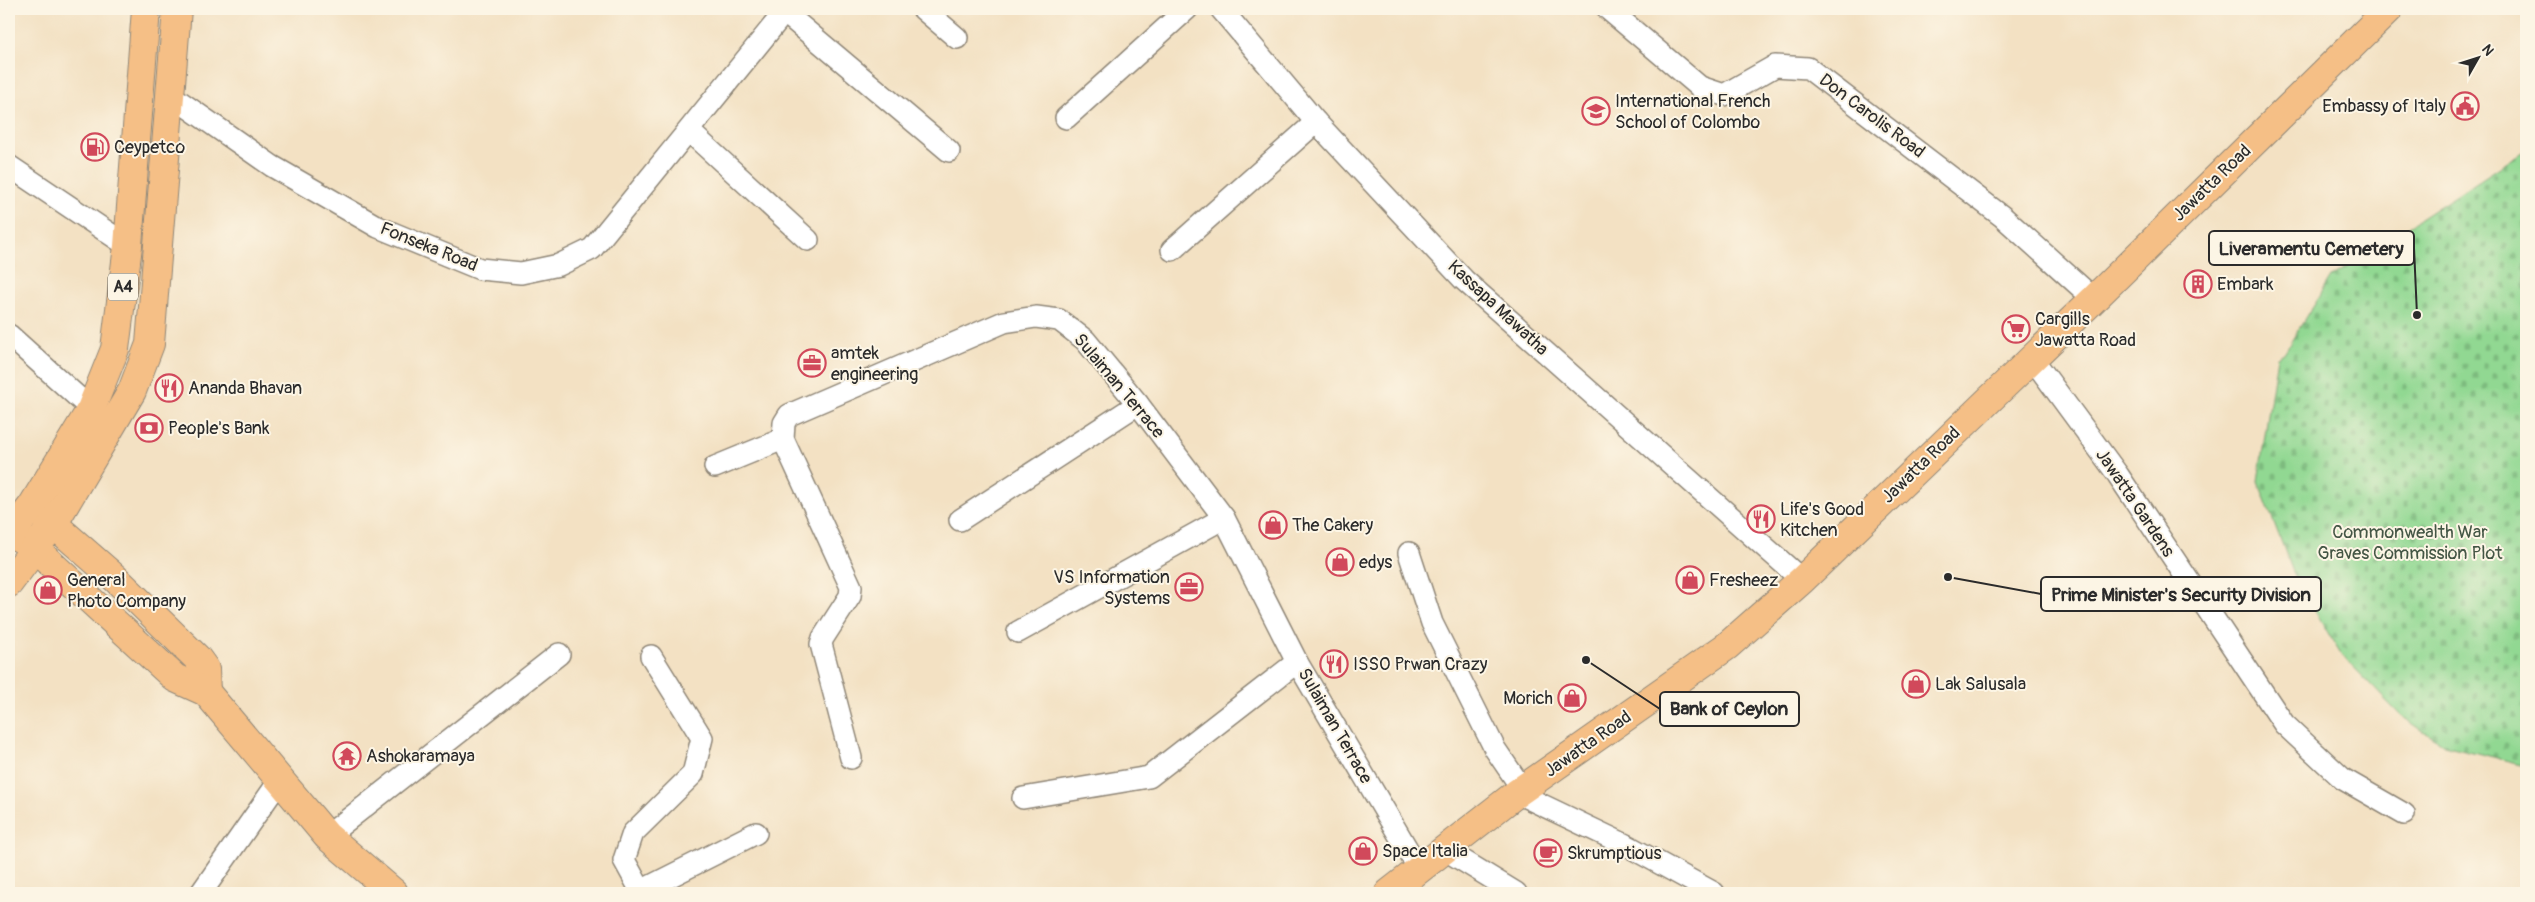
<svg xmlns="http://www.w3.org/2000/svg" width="2535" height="902" font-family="Pangolin,sans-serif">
	<defs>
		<pattern id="cemetery-stones" width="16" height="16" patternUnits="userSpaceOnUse" patternTransform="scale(1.25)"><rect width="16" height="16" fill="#91d892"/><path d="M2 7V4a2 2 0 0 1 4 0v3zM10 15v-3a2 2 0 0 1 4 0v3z" fill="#7dba7e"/></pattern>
	</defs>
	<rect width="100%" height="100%" fill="#fcf5e5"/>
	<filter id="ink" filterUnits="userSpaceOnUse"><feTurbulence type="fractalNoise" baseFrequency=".02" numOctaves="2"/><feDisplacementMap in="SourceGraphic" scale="10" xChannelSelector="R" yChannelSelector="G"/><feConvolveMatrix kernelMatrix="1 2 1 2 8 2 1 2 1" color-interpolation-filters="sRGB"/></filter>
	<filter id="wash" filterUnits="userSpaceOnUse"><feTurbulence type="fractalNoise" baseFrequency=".0096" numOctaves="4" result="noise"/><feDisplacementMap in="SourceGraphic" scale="20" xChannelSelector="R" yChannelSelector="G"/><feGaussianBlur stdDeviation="1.12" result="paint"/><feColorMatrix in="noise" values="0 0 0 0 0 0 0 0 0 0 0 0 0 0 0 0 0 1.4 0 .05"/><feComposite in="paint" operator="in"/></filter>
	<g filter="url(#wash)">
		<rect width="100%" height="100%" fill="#f3e1c3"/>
		<path fill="url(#cemetery-stones)" stroke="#5e825e" d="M2526 150V765L2444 745 2400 715 2340 653 2295 577 2258 481 2277 357 2284 353 2331 277Z"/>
	</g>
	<g filter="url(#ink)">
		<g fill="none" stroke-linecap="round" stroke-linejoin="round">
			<g stroke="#8f8677" stroke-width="24">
				<g id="minor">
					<path d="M923 9 957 38"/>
					<path d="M1221 9 1316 122 1464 280 1802 580"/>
					<path d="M1608 9 1700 87 1724 95 1775 66 1808 68 2003 217 2094 299"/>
					<path d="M784 12 949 151"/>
					<path d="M169 94 272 166 378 227 480 269 521 273 559 265 592 249 787 9"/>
					<path d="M1066 118 1187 9"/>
					<path d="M689 131 808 240"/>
					<path d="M9 166 128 246"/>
					<path d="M1172 250 1316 122"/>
					<path d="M9 335 91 409"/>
					<path d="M2032 358 2118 475 2284 724 2343 779 2404 814"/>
					<path d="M715 467 783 439"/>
					<path d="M960 520 1138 404"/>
					<path d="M1409 553 1432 623 1495 749 1523 790"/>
					<path d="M1018 632 1224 518"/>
					<path d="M851 758 821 644 823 638 850 596 851 587 783 439 784 423 789 415 1004 322 1036 317 1059 320 1085 340 1138 404 1224 518 1297 662 1419 869"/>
					<path d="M1517 793 1628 846 1714 893"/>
					<path d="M1023 798 1149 777 1297 662"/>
					<path d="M327 836 559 654"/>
					<path d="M1444 849 1516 893"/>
					<path d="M641 891 756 833"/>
					<path d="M201 893 280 780"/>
					<path d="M640 893 641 891 624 860 633 833 693 774 702 738 651 656"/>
				</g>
			</g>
			<g stroke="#8f8677" stroke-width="30">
				<g id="major">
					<path d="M36 509 114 577 197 658 205 669 206 692"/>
					<path d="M12 532 35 549 175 678 206 692 327 836 394 893"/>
					<path d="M1389 893 1517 793 1727 646 1802 580 2094 299 2389 9"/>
				</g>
			</g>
			<g stroke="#8f8677" stroke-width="30">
				<g id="highway">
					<path d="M9 536 32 506 91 409 115 349 128 246 146 9"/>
					<path d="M9 583 54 523 132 391 150 344 177 9"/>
				</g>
			</g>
			<use href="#minor" stroke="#fff" stroke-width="21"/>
			<use href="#major" stroke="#f5bf86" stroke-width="28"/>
			<use href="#highway" stroke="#f5bf86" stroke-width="28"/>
		</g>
	</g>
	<defs>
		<g id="civic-ring" transform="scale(1.4375)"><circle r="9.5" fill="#fcf5e5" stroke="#d1495b" stroke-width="1.5"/><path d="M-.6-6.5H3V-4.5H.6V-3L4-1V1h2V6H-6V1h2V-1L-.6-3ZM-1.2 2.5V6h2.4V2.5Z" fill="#d1495b"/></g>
		<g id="school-ring" transform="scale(1.4375)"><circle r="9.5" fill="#fcf5e5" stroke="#d1495b" stroke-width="1.5"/><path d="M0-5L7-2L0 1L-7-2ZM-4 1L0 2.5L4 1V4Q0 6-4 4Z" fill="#d1495b"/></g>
		<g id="fuel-ring" transform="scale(1.4375)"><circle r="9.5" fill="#fcf5e5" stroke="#d1495b" stroke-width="1.5"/><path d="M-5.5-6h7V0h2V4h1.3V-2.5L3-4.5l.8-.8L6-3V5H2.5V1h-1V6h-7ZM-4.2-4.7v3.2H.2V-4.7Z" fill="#d1495b"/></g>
		<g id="building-ring" transform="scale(1.4375)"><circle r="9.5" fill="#fcf5e5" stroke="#d1495b" stroke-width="1.5"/><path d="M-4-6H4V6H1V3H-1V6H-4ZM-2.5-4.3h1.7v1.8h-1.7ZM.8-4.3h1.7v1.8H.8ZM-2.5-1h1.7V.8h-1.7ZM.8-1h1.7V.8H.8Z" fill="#d1495b"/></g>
		<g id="supermarket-ring" transform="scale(1.4375)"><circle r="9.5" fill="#fcf5e5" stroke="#d1495b" stroke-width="1.5"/><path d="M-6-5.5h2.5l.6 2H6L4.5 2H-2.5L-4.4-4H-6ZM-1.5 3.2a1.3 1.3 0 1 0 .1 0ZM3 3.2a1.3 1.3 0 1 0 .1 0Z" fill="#d1495b"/></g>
		<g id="office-ring" transform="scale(1.4375)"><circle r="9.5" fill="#fcf5e5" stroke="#d1495b" stroke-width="1.5"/><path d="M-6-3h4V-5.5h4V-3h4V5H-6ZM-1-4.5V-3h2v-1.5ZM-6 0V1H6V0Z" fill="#d1495b"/></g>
		<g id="restaurant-ring" transform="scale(1.4375)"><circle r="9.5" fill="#fcf5e5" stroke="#d1495b" stroke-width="1.5"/><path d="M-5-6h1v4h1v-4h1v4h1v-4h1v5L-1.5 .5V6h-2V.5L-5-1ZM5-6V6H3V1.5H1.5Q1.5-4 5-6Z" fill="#d1495b"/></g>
		<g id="bank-ring" transform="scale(1.4375)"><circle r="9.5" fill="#fcf5e5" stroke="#d1495b" stroke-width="1.5"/><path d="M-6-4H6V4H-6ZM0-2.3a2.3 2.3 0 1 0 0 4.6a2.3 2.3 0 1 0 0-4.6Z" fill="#d1495b"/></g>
		<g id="shop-ring" transform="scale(1.4375)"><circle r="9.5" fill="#fcf5e5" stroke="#d1495b" stroke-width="1.5"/><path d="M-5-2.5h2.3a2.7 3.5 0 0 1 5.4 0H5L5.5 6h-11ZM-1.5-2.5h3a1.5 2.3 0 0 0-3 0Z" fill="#d1495b"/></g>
		<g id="temple-ring" transform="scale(1.4375)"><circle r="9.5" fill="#fcf5e5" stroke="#d1495b" stroke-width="1.5"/><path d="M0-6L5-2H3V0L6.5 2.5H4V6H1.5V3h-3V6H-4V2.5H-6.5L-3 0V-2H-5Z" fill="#d1495b"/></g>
		<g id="cafe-ring" transform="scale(1.4375)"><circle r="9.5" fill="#fcf5e5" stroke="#d1495b" stroke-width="1.5"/><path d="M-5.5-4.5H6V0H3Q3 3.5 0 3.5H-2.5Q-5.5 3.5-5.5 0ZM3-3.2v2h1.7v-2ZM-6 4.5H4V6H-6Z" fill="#d1495b"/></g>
	</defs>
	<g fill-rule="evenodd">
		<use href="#civic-ring" x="2465" y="106"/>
		<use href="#school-ring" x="1596" y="111"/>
		<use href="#fuel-ring" x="95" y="147"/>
		<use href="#building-ring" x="2198" y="284"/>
		<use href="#supermarket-ring" x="2016" y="329"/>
		<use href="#office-ring" x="812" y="363"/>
		<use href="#restaurant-ring" x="169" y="388"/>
		<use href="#bank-ring" x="149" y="428"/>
		<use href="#restaurant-ring" x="1761" y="519"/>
		<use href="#shop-ring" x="1273" y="525"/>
		<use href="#shop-ring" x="1340" y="562"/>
		<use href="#shop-ring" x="1690" y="580"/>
		<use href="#office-ring" x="1189" y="587"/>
		<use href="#shop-ring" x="48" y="590"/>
		<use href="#restaurant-ring" x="1334" y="664"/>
		<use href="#shop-ring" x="1916" y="684"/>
		<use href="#shop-ring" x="1572" y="698"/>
		<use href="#temple-ring" x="347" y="756"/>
		<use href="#shop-ring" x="1363" y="851"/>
		<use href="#cafe-ring" x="1548" y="853"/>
	</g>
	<g text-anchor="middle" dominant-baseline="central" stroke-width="4" stroke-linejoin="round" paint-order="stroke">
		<rect fill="#fcf5e5" stroke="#6a6863" stroke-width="1" x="108" y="273.5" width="30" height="27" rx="4"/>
		<g font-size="16" font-weight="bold" fill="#2b2b2b">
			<text x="123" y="287">A4</text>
		</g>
		<g font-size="18" fill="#2b2b2b" stroke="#fcf5e5" text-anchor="start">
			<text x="1615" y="101">International French<tspan x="1615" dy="21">School of Colombo</tspan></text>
			<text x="2446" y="106" text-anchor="end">Embassy of Italy</text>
			<text x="114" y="147">Ceypetco</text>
			<text x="2217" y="284">Embark</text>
			<text x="2035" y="319">Cargills<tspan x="2035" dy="21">Jawatta Road</tspan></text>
			<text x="831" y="353">amtek<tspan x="831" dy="21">engineering</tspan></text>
			<text x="188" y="388">Ananda Bhavan</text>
			<text x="168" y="428">People's Bank</text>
			<text x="1780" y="509">Life's Good<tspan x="1780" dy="21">Kitchen</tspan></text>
			<text x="1292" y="525">The Cakery</text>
			<text x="1359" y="562">edys</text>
			<text x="1170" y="577" text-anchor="end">VS Information<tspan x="1170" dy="21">Systems</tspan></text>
			<text x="67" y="580">General<tspan x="67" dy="21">Photo Company</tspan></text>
			<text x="1709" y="580">Fresheez</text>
			<text x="1353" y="664">ISSO Prwan Crazy</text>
			<text x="1935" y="684">Lak Salusala</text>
			<text x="1553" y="698" text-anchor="end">Morich</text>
			<text x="366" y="756">Ashokaramaya</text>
			<text x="1382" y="851">Space Italia</text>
			<text x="1567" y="853">Skrumptious</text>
		</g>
		<g font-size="18" fill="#2b2b2b" stroke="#fcf5e5">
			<text transform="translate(1872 116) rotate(37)">Don Carolis Road</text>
			<text transform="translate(2212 183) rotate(-44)">Jawatta Road</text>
			<text transform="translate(429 247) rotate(22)">Fonseka Road</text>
			<text transform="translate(1498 308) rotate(43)">Kassapa Mawatha</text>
			<text transform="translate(1119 386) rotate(50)">Sulaiman Terrace</text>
			<text transform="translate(1921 465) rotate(-44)">Jawatta Road</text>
			<text transform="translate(2135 503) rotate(56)">Jawatta Gardens</text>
			<text transform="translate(1335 726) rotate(60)">Sulaiman Terrace</text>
			<text transform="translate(1588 744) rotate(-35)">Jawatta Road</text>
		</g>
		<g font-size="18" fill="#445645" stroke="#fcf5e5">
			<text x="2410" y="532">Commonwealth War<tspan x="2410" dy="21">Graves Commission Plot</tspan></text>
		</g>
	</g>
	<path fill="none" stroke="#2b2b2b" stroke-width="2" d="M2417 315L2414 248M1948 577L2041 594M1586 660L1660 709"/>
	<g fill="#2b2b2b" stroke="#fcf5e5" stroke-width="2">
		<circle cx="2417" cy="315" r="5"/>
		<circle cx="1948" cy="577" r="5"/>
		<circle cx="1586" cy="660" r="5"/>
	</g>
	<g fill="#fcf5e5" stroke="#2b2b2b" stroke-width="2">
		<rect x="2209" y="231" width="205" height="34" rx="5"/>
		<rect x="2041" y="577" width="280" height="34" rx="5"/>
		<rect x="1660" y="692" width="139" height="34" rx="5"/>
	</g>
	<g font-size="19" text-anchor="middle" font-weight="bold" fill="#2b2b2b">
		<text x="2311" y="255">Liveramentu Cemetery</text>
		<text x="2181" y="601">Prime Minister's Security Division</text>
		<text x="1729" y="715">Bank of Ceylon</text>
	</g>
	<rect width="2535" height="902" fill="none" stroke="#fcf5e5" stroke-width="30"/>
	<g transform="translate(2478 58) rotate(51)" stroke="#fcf5e5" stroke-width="4" paint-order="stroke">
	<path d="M0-4L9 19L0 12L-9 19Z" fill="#2b2b2b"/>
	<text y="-8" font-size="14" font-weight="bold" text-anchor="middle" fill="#2b2b2b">N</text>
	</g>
</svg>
